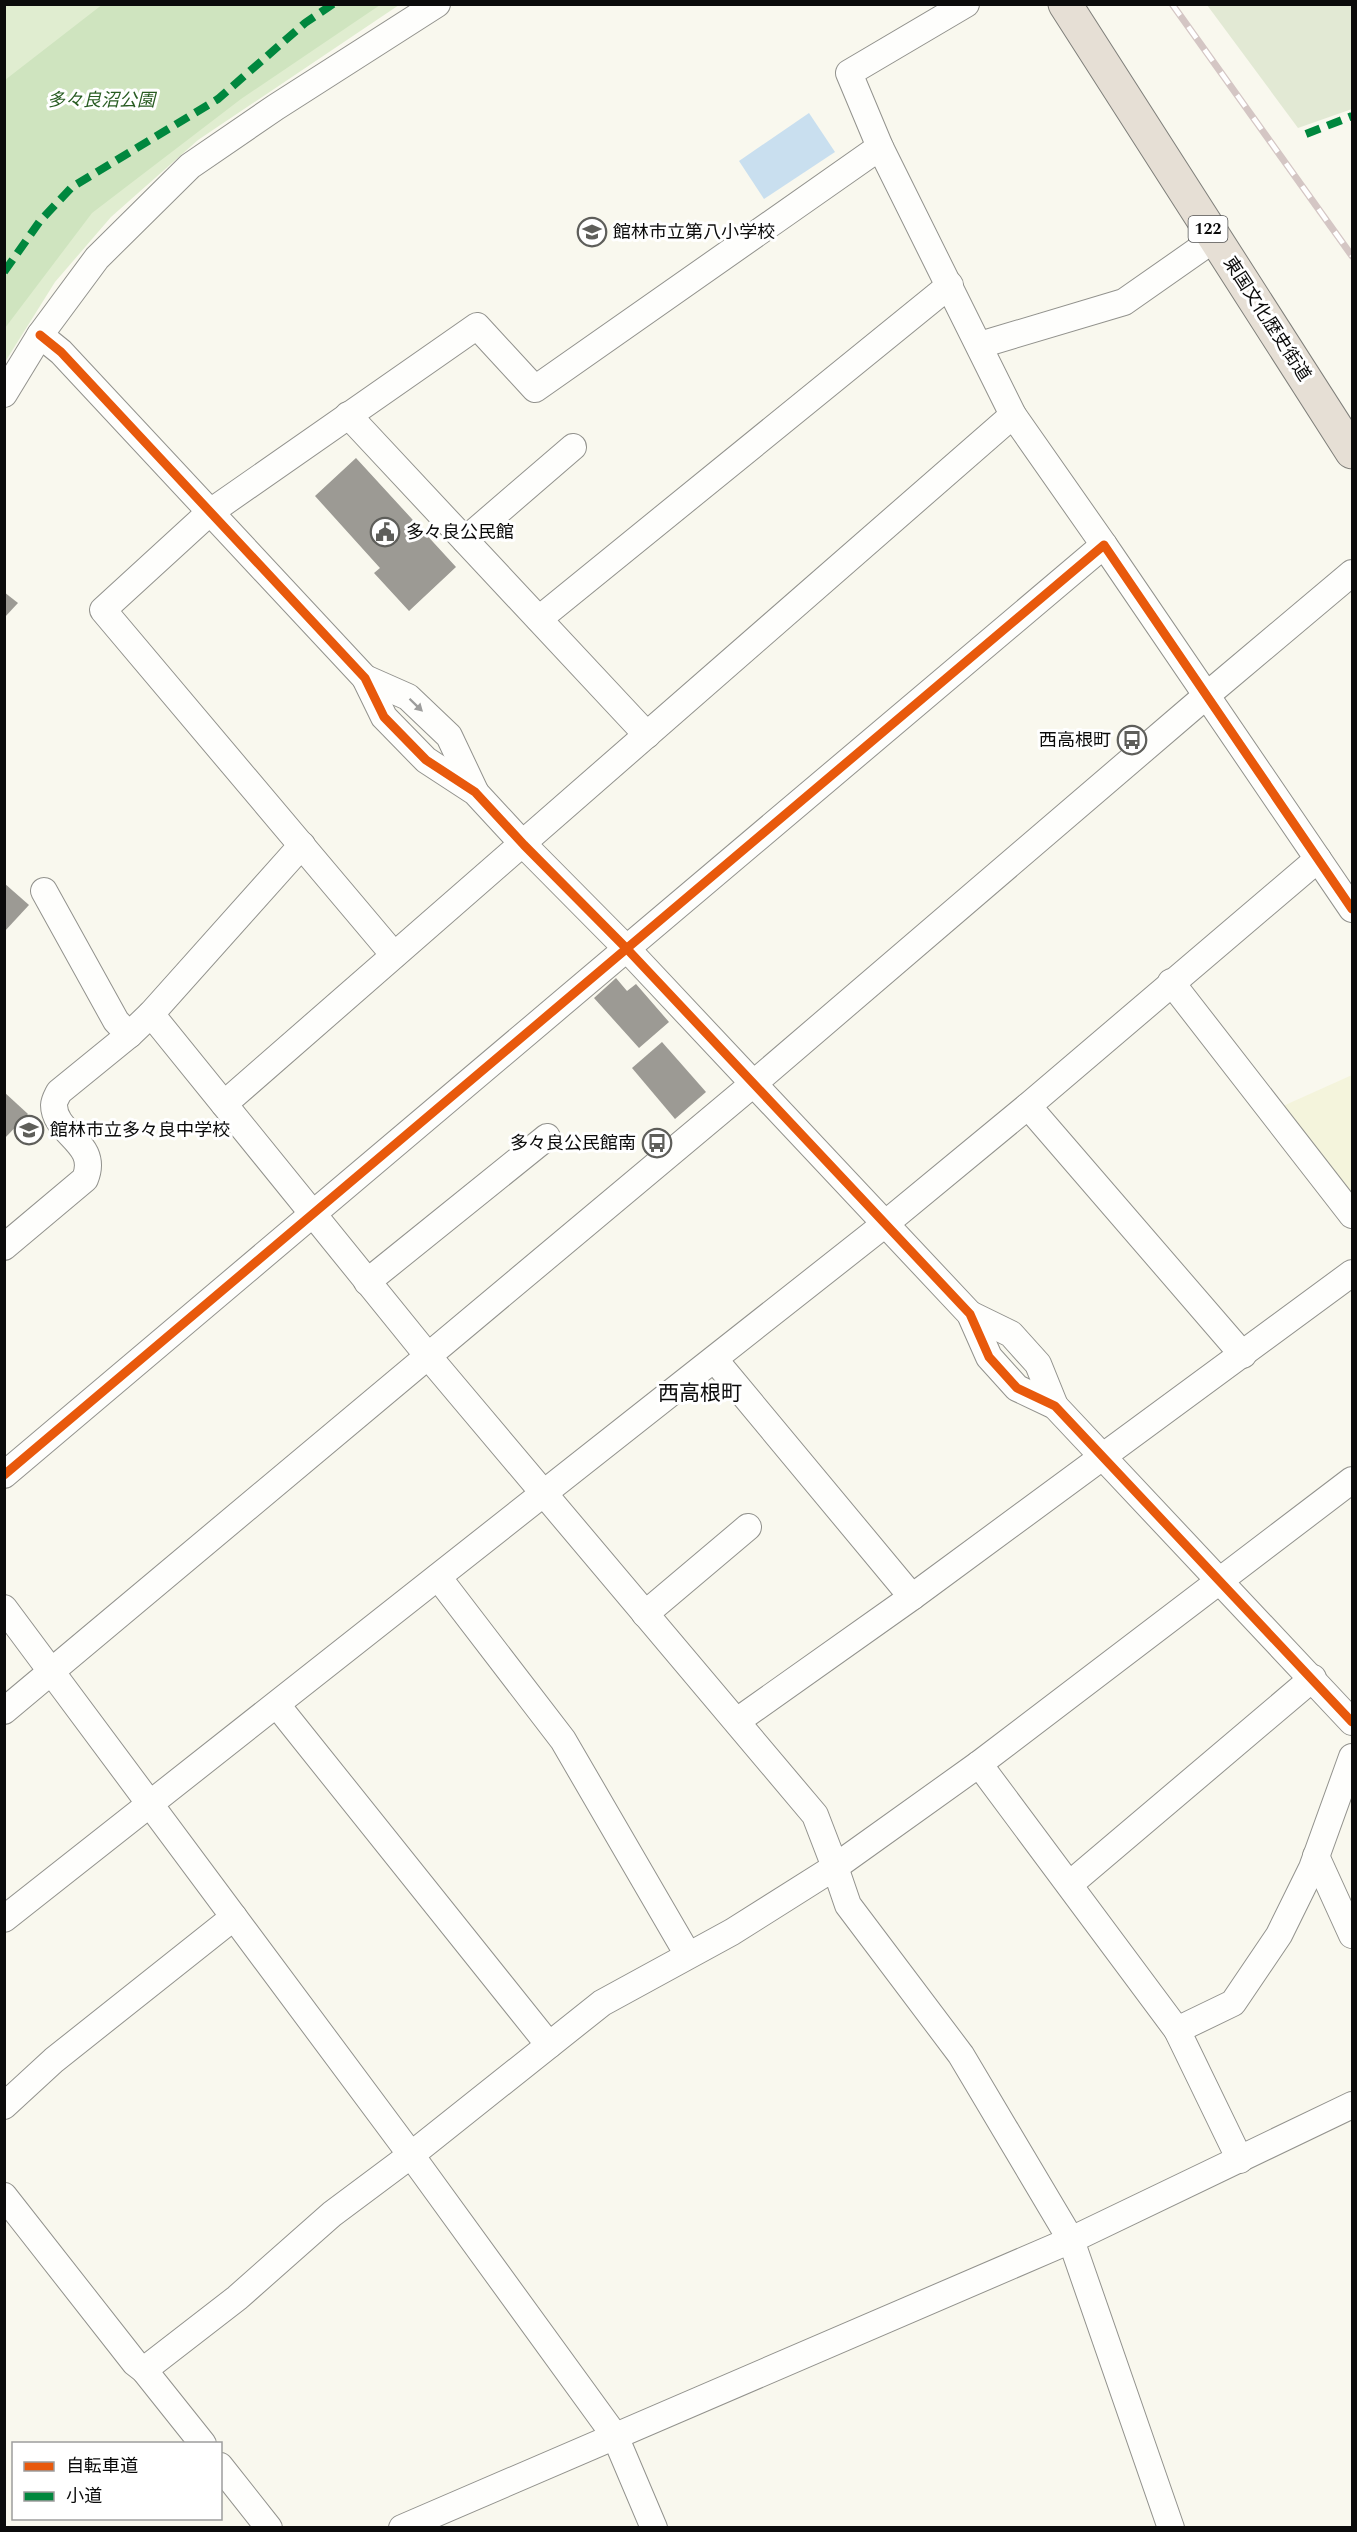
<svg xmlns="http://www.w3.org/2000/svg" width="1357" height="2532" font-family="Spectral,'Noto Sans JP',serif">
	<rect width="100%" height="100%" fill="#f9f8ee"/>
	<path fill="#f4f4dc" d="M1352 1075V1197L1283 1106Z"/>
	<path fill="#e0edd0" d="M5 5H399L198 140 111 217 55 282 5 362Z"/>
	<path fill="#cfe4bf" d="M103 4 380 5 241 99 92 213 5 328V80Z"/>
	<path fill="#e2e9d4" d="M1207 5H1352V109L1298 128Z"/>
	<path fill="#c9dfef" d="M809 113 835 152 764 199 739 161Z"/>
	<g fill="#9c9a94">
		<path d="M356 458 456 567 409 611 374 573 380 568 315 496Z"/>
		<path d="M4 592 18 603 4 618Z"/>
		<path d="M4 883 29 905 4 932Z"/>
		<path d="M616 978 627 991 636 984 669 1022 639 1048 594 998Z"/>
		<path d="M662 1042 706 1092 675 1119 632 1068Z"/>
		<path d="M4 1092 28 1114 4 1139Z"/>
	</g>
	<g fill="none" stroke-linecap="round" stroke-linejoin="round">
		<g stroke="#92928d" stroke-width="28">
			<g id="minor">
				<path d="M966 4 849 73 880 147 1013 415 1104 545"/>
				<path d="M40 335 61 352 365 678 384 717 426 760 475 792 524 845 628 950 970 1314 989 1357 1017 1388 1055 1406 1352 1722"/>
				<path d="M980 345 1124 302 1214 239"/>
				<path d="M4 394 40 335 97 258 190 166 276 107 437 4"/>
				<path d="M348 415 647 735"/>
				<path d="M465 540 573 447"/>
				<path d="M539 619 950 285"/>
				<path d="M365 678 408 697 449 736 475 791"/>
				<path d="M44 891 116 1021 129 1035"/>
				<path d="M394 955 103 610 209 513 477 326 535 389 880 147"/>
				<path d="M1171 982 1352 1215"/>
				<path d="M151 1014 428 1356 815 1815 835 1867 979 1764 1352 1480"/>
				<path d="M224 1104 1013 415"/>
				<path d="M1028 1106 1243 1355"/>
				<path d="M4 1247 85 1179C100 1143 54 1134 54 1105 54 1101 57 1096 59 1092L129 1035 151 1014 302 845"/>
				<path d="M367 1282 547 1137"/>
				<path d="M970 1314 1011 1334 1038 1364 1055 1406"/>
				<path d="M715 1360 912 1597"/>
				<path d="M4 1475C370 1164 738 856 1104 545L1352 909"/>
				<path d="M438 1577 563 1740 688 1955"/>
				<path d="M4 1608 411 2155 615 2436 654 2528"/>
				<path d="M645 1614 748 1527"/>
				<path d="M277 1705 549 2045"/>
				<path d="M4 1711 753 1084 1207 695 1352 573"/>
				<path d="M737 1721 912 1597 1352 1273"/>
				<path d="M979 1764 1177 2030"/>
				<path d="M1316 1856 1352 1935"/>
				<path d="M1070 1884 1313 1678"/>
				<path d="M4 1919 885 1224 1028 1106 1318 859"/>
				<path d="M4 2106 54 2060 234 1917"/>
				<path d="M1240 2160 1177 2030 1233 2003 1279 1935 1312 1868 1352 1757"/>
				<path d="M4 2196 135 2363 144 2370 203 2444"/>
				<path d="M144 2370 237 2298 332 2214 411 2155 602 2003 732 1932 835 1867 848 1905 961 2055 1071 2240 1171 2528"/>
				<path d="M220 2466 269 2528"/>
				<path d="M402 2528 1071 2240 1352 2105"/>
			</g>
		</g>
		<g stroke="#7f7f7a" stroke-width="35">
			<path id="highway" d="M1065 4 1352 452"/>
		</g>
		<use href="#minor" stroke="#fefefc" stroke-width="26"/>
		<use href="#highway" stroke="#e6dfd5" stroke-width="33"/>
		<g stroke="#d4c6c4" stroke-width="7">
			<path id="rail" d="M1172 4 1352 256"/>
		</g>
		<use href="#rail" stroke="#fff" stroke-width="4.5" stroke-dasharray="14" stroke-linecap="butt"/>
		<g stroke="#00873e" stroke-width="8" stroke-dasharray="15 8" stroke-linecap="butt">
			<path d="M1306 134 1352 116"/>
			<path d="M4 272 40 221 72 187 218 99 305 23 333 4"/>
		</g>
		<g stroke="#fff" stroke-width="13">
			<g id="cycleway">
				<path d="M40 335 61 352 365 678 384 717 426 760 475 792 524 845 628 950 970 1314 989 1357 1017 1388 1055 1406 1352 1722"/>
				<path d="M4 1475C370 1164 738 856 1104 545L1352 909"/>
			</g>
		</g>
		<use href="#cycleway" stroke="#e8590c" stroke-width="9"/>
	</g>
	<defs><path id="oneway-solid" d="M-6-.8H1V-3.2L6.5 0L1 3.2V.8H-6Z" transform="scale(1.5)"/></defs>
	<use fill="#9d9d9c" href="#oneway-solid" transform="translate(416 705) rotate(44)"/>
	<defs>
		<g id="school-ring" transform="scale(1.5)"><circle r="9.5" fill="#fff" stroke="#5e5e5a" stroke-width="1.5"/><path d="M0-5L7-2L0 1L-7-2ZM-4 1L0 2.5L4 1V4Q0 6-4 4Z" fill="#5e5e5a"/></g>
		<g id="civic-ring" transform="scale(1.5)"><circle r="9.5" fill="#fff" stroke="#5e5e5a" stroke-width="1.5"/><path d="M-.6-6.5H3V-4.5H.6V-3L4-1V1h2V6H-6V1h2V-1L-.6-3ZM-1.2 2.5V6h2.4V2.5Z" fill="#5e5e5a"/></g>
		<g id="bus-ring" transform="scale(1.5)"><circle r="9.5" fill="#fff" stroke="#5e5e5a" stroke-width="1.5"/><path d="M-5-6H5V4H4V6H2V4H-2V6H-4V4H-5ZM-3.5-4V0h7V-4ZM-3.5 1.2v1.5H-2V1.2ZM2 1.2v1.5H3.5V1.2Z" fill="#5e5e5a"/></g>
	</defs>
	<g fill-rule="evenodd">
		<use href="#school-ring" x="592" y="232"/>
		<use href="#civic-ring" x="385" y="532"/>
		<use href="#bus-ring" x="1132" y="740"/>
		<use href="#school-ring" x="29" y="1130"/>
		<use href="#bus-ring" x="657" y="1143"/>
	</g>
	<g text-anchor="middle" dominant-baseline="central" stroke-width="6" stroke-linejoin="round" paint-order="stroke">
		<rect fill="#fff" stroke="#545454" stroke-width="1.5" x="1188.5" y="216" width="39" height="26" rx="4.5"/>
		<g font-size="16" font-weight="bold" fill="#0b0b0b">
			<text x="1208" y="229">122</text>
		</g>
		<g font-size="18" font-style="italic" fill="#285c22" stroke="#fff">
			<text x="101" y="100">多々良沼公園</text>
		</g>
		<g font-size="18" fill="#0b0b0b" stroke="#fff" text-anchor="start">
			<text x="613" y="232">館林市立第八小学校</text>
			<text x="406" y="532">多々良公民館</text>
			<text x="1111" y="740" text-anchor="end">西高根町</text>
			<text x="50" y="1130">館林市立多々良中学校</text>
			<text x="636" y="1143" text-anchor="end">多々良公民館南</text>
		</g>
		<g font-size="18" fill="#0b0b0b" stroke="#fff">
			<text transform="translate(1267 319) rotate(57)">東国文化歴史街道</text>
		</g>
		<g font-size="21" fill="#0b0b0b" stroke="#fff">
			<text x="700" y="1394">西高根町</text>
		</g>
	</g>
	<rect width="1357" height="2532" fill="none" stroke="#0b0b0b" stroke-width="12"/>
	<rect x="12" y="2442" width="210" height="78" fill="#ffffff" stroke="#9d9d9d" stroke-width="1.5"/>
	<rect x="24" y="2462" width="30" height="9" fill="#e8590c" stroke="#9d9d9d" stroke-width="1.5"/>
	<text x="66" y="2472" font-size="18" fill="#0b0b0b">自転車道</text>
	<rect x="24" y="2492" width="30" height="9" fill="#00873e" stroke="#9d9d9d" stroke-width="1.5"/>
	<text x="66" y="2502" font-size="18" fill="#0b0b0b">小道</text>
</svg>
